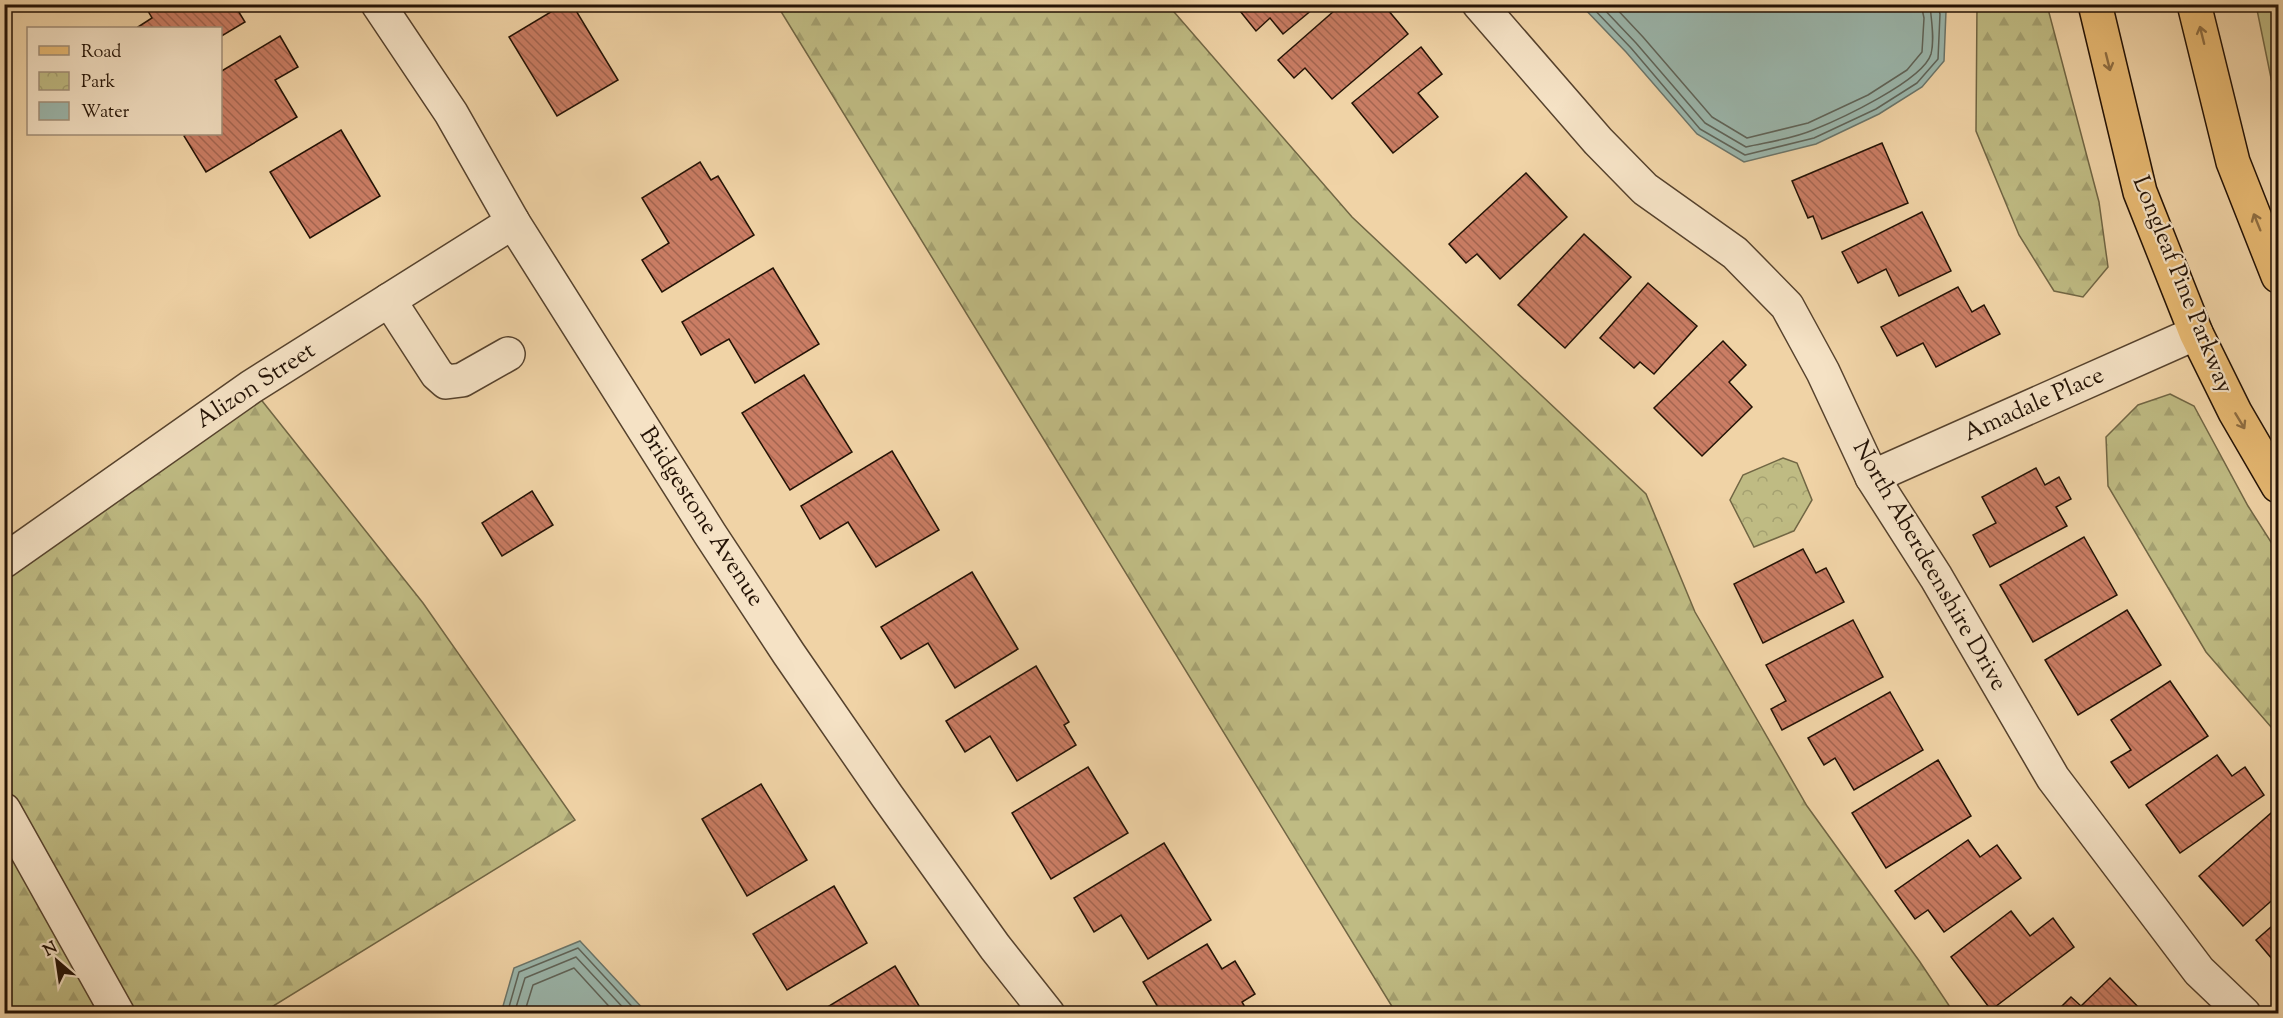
<svg xmlns="http://www.w3.org/2000/svg" width="2283" height="1018" font-family="'Sorts Mill Goudy',serif">
	<defs>
		<pattern id="forest-firs" width="22" height="20" patternUnits="userSpaceOnUse" patternTransform="scale(1.5)"><rect width="22" height="20" fill="#bfbb83"/><path d="M5 1l3.5 6h-7zM16 11l3.5 6h-7z" fill="#a4a070"/></pattern>
		<pattern id="park-crowns" width="20" height="18" patternUnits="userSpaceOnUse" patternTransform="scale(1.5)"><rect width="20" height="18" fill="#bfbb83"/><path d="M2 6a3 3 0 1 1 6 0M12 15a3 3 0 1 1 6 0" fill="none" stroke="#a4a070"/></pattern>
		<pattern id="building-back-hatch" width="6" height="6" patternUnits="userSpaceOnUse" patternTransform="scale(1.5)"><rect width="6" height="6" fill="#ca7d64"/><path d="M-1 5l2 2M0 0l6 6M5-1l2 2" fill="none" stroke="#a46550"/></pattern>
	</defs>
	<rect width="100%" height="100%" fill="#f0d3a6"/>
	<filter id="stains"><feTurbulence type="fractalNoise" baseFrequency=".00333" numOctaves="4"/><feColorMatrix values="0 0 0 0 .2 0 0 0 0 .09 0 0 0 0 .02 0 0 0 .5 -.17"/></filter>
	<radialGradient id="worn" r=".72"><stop offset=".6" stop-color="#630" stop-opacity="0"/><stop offset="1" stop-color="#630" stop-opacity=".3"/></radialGradient>
	<path fill="#bfbb83" stroke="#716644" stroke-width="1.5" d="M2256 5H2278V112Z"/>
	<g fill="url(#forest-firs)" stroke="#716644" stroke-width="1.5">
		<path d="M777 5H1168L1352 217 1646 494 1695 612 1807 806 1920 962 1954 1013H1396Z"/>
		<path d="M1977 5H2047L2099 202 2108 267 2083 297 2054 291 2019 235 1976 131Z"/>
		<path d="M251 387 423 603 575 820 262 1013 5 1014V561Z"/>
		<path d="M2170 394 2194 406 2248 506 2278 553V735L2206 652 2108 486 2106 437 2138 405Z"/>
	</g>
	<path fill="url(#park-crowns)" stroke="#716644" stroke-width="1.5" d="M1783 458 1797 463 1812 500 1794 531 1754 547 1730 500 1743 475Z"/>
	<g fill="#9bb7ad" stroke="#6b756a" stroke-width="1.5">
		<path d="M1581 5H1942L1946 11 1944 61 1922 87 1879 114 1816 144 1744 162 1697 134 1626 52Z"/>
		<path d="M580 941 647 1013H501L514 968Z"/>
	</g>
	<g fill="none" stroke-linecap="round" stroke-linejoin="round">
		<g stroke="#5f6459" stroke-width="1.5">
			<path d="M1589 4 1631 48 1700 129 1745 155 1814 138 1876 109 1917 83 1938 59 1940 14 1937 4"/>
			<path d="M1599 4 1636 43 1705 123 1746 147C1768 142 1792 139 1813 130 1838 120 1923 81 1931 54 1935 38 1931 20 1930 4"/>
			<path d="M1612 4 1643 37 1712 117 1747 138 1808 123 1868 95 1907 70 1922 52 1924 18 1921 4"/>
			<path d="M507 1014 519 972 578 948 639 1014"/>
			<path d="M514 1014 525 978 576 957 629 1014"/>
			<path d="M524 1014 533 985 574 968 616 1014"/>
		</g>
	</g>
	<g fill="url(#building-back-hatch)" stroke="#231205" stroke-width="1.5">
		<path d="M144 4H234L245 22 220 37V28H139L138 27 152 18Z"/>
		<path d="M564 4H572L618 80 557 116 509 37Z"/>
		<path d="M1247 4H1319L1283 34 1270 18 1256 31 1240 11Z"/>
		<path d="M1342 4H1383L1408 34 1332 99 1305 68 1294 78 1278 60Z"/>
		<path d="M280 36 298 67 275 80 297 117 206 172 184 136 187 134H220V72Z"/>
		<path d="M1421 47 1442 74 1418 93 1438 117 1393 153 1352 103Z"/>
		<path d="M341 130 380 196 310 238 270 172Z"/>
		<path d="M1882 143 1908 203 1822 239 1813 216 1808 218 1792 181Z"/>
		<path d="M700 162 711 180 718 176 754 235 662 292 642 260 669 243 642 198Z"/>
		<path d="M1526 173 1567 217 1500 279 1477 254 1466 263 1449 244Z"/>
		<path d="M1922 212 1951 271 1899 296 1886 269 1858 283 1842 252Z"/>
		<path d="M1584 234 1631 277 1565 348 1518 305Z"/>
		<path d="M773 268 819 344 755 383 729 339 701 355 682 322Z"/>
		<path d="M1648 283 1697 326 1654 374 1640 362 1634 368 1600 338Z"/>
		<path d="M1958 287 1972 312 1984 305 2000 334 1936 367 1923 343 1897 356 1881 327Z"/>
		<path d="M1723 341 1746 365 1729 382 1752 407 1702 456 1654 408Z"/>
		<path d="M804 375 852 452 790 490 742 413Z"/>
		<path d="M892 451 939 530 876 567 848 522 820 539 801 506Z"/>
		<path d="M2036 468 2045 485 2059 477 2071 499 2056 507 2067 526 1990 567 1973 535 1996 523 1982 497Z"/>
		<path d="M532 491 553 525 502 556 482 523Z"/>
		<path d="M2084 537 2117 595 2033 642 2000 585Z"/>
		<path d="M1803 549 1816 573 1826 568 1844 602 1763 643 1734 584Z"/>
		<path d="M972 572 1018 649 955 688 928 643 901 659 881 627Z"/>
		<path d="M2127 610 2161 665 2078 715 2045 660Z"/>
		<path d="M1853 620 1883 677 1782 730 1771 709 1786 701 1766 665Z"/>
		<path d="M1036 666 1069 722 1064 725 1076 745 1017 781 990 736 965 752 946 721Z"/>
		<path d="M2170 681 2208 736 2129 788 2111 762 2131 750 2111 720Z"/>
		<path d="M1890 692 1923 750 1854 790 1835 758 1824 765 1808 738Z"/>
		<path d="M2217 755 2232 776 2245 767 2264 795 2180 853 2146 805Z"/>
		<path d="M1938 760 1971 816 1886 868 1852 813Z"/>
		<path d="M1088 767 1128 833 1051 879 1012 813Z"/>
		<path d="M761 784 807 860 747 896 702 819Z"/>
		<path d="M2278 807V895L2243 926 2199 876Z"/>
		<path d="M1968 840 1980 857 1997 845 2021 878 1944 932 1928 910 1915 919 1895 891Z"/>
		<path d="M1164 843 1211 920 1148 959 1121 915 1094 932 1074 898Z"/>
		<path d="M834 886 867 943 787 990 753 934Z"/>
		<path d="M2011 911 2030 936 2053 918 2074 947 1991 1010 1951 957Z"/>
		<path d="M2278 921V966L2256 940Z"/>
		<path d="M1207 944 1222 969 1235 961 1255 994 1242 1002 1249 1014H1162L1143 982Z"/>
		<path d="M895 966 924 1014H826L824 1009Z"/>
		<path d="M2110 978 2145 1014H2054L2071 997 2081 1006Z"/>
	</g>
	<g fill="none" stroke-linecap="round" stroke-linejoin="round">
		<g stroke="#56422d" stroke-width="36">
			<g id="minor">
				<path d="M378 4 451 113 513 222 710 534 789 654 887 796 995 947 1048 1014"/>
				<path d="M1479 4 1598 141 1645 189 1735 253 1787 306 1823 372 1872 477 1936 577 2053 778 2199 971 2244 1014"/>
				<path d="M389 300 437 374 446 382 462 380 508 354"/>
				<path d="M1872 477 2196 333"/>
				<path d="M4 561 251 387 513 222"/>
				<path d="M4 810 118 1014"/>
			</g>
		</g>
		<g stroke="#231205" stroke-width="36">
			<g id="major">
				<path d="M2095 4 2140 192 2196 333 2235 412 2278 486"/>
				<path d="M2194 4 2233 162 2278 276"/>
			</g>
		</g>
		<use href="#minor" stroke="#f5e2c5" stroke-width="33"/>
		<use href="#major" stroke="#e8ba73" stroke-width="33"/>
	</g>
	<defs><path id="oneway-shaft" d="M-6 0H5M1.5-3L5.5 0L1.5 3" fill="none" stroke-width="1.6" stroke-linecap="round" stroke-linejoin="round" transform="scale(1.5)"/></defs>
	<g stroke="#8f6e42">
		<use href="#oneway-shaft" transform="translate(2202 35) rotate(-104)"/>
		<use href="#oneway-shaft" transform="translate(2108 62) rotate(76)"/>
		<use href="#oneway-shaft" transform="translate(2257 222) rotate(-112)"/>
		<use href="#oneway-shaft" transform="translate(2240 421) rotate(59)"/>
	</g>
	<g text-anchor="middle" dominant-baseline="central" stroke-width="4.5" stroke-linejoin="round" paint-order="stroke">
		<g font-size="24" fill="#231205" stroke="#f5e2c5">
			<text transform="translate(2182 285) rotate(68)">Longleaf Pine Parkway</text>
			<text transform="translate(256 386) rotate(-33)">Alizon Street</text>
			<text transform="translate(2034 405) rotate(-24)">Amadale Place</text>
			<text transform="translate(701 517) rotate(57)">Bridgestone Avenue</text>
			<text transform="translate(1929 566) rotate(60)">North Aberdeenshire Drive</text>
		</g>
	</g>
	<rect width="2283" height="1018" fill="none" stroke="#f0d3a6" stroke-width="24"/>
	<rect x="6" y="6" width="2271" height="1006" fill="none" stroke="#231205" stroke-width="3"/>
	<rect x="12" y="12" width="2259" height="994" fill="none" stroke="#231205" stroke-width="1.5"/>
	<rect x="27" y="27" width="195" height="108" fill="#f5e2c5" stroke="#a18f78" stroke-width="1.5"/>
	<rect x="39" y="46" width="30" height="9" fill="#e8ba73" stroke="#a18f78" stroke-width="1.5"/>
	<text x="81" y="57" font-size="18" fill="#231205">Road</text>
	<rect x="39" y="72" width="30" height="18" fill="url(#park-crowns)" stroke="#a18f78" stroke-width="1.5"/>
	<text x="81" y="87" font-size="18" fill="#231205">Park</text>
	<rect x="39" y="102" width="30" height="18" fill="#9bb7ad" stroke="#a18f78" stroke-width="1.5"/>
	<text x="81" y="117" font-size="18" fill="#231205">Water</text>
	<g transform="translate(57 961) rotate(331)" stroke="#f5e2c5" stroke-width="4.5" paint-order="stroke">
	<path d="M0-4.5L10 22L0 15L-10 22Z" fill="#231205"/>
	<text y="-9" font-size="16" font-weight="bold" text-anchor="middle" fill="#231205">N</text>
	</g>
	<rect width="100%" height="100%" filter="url(#stains)"/>
	<rect width="100%" height="100%" fill="url(#worn)"/>
</svg>
